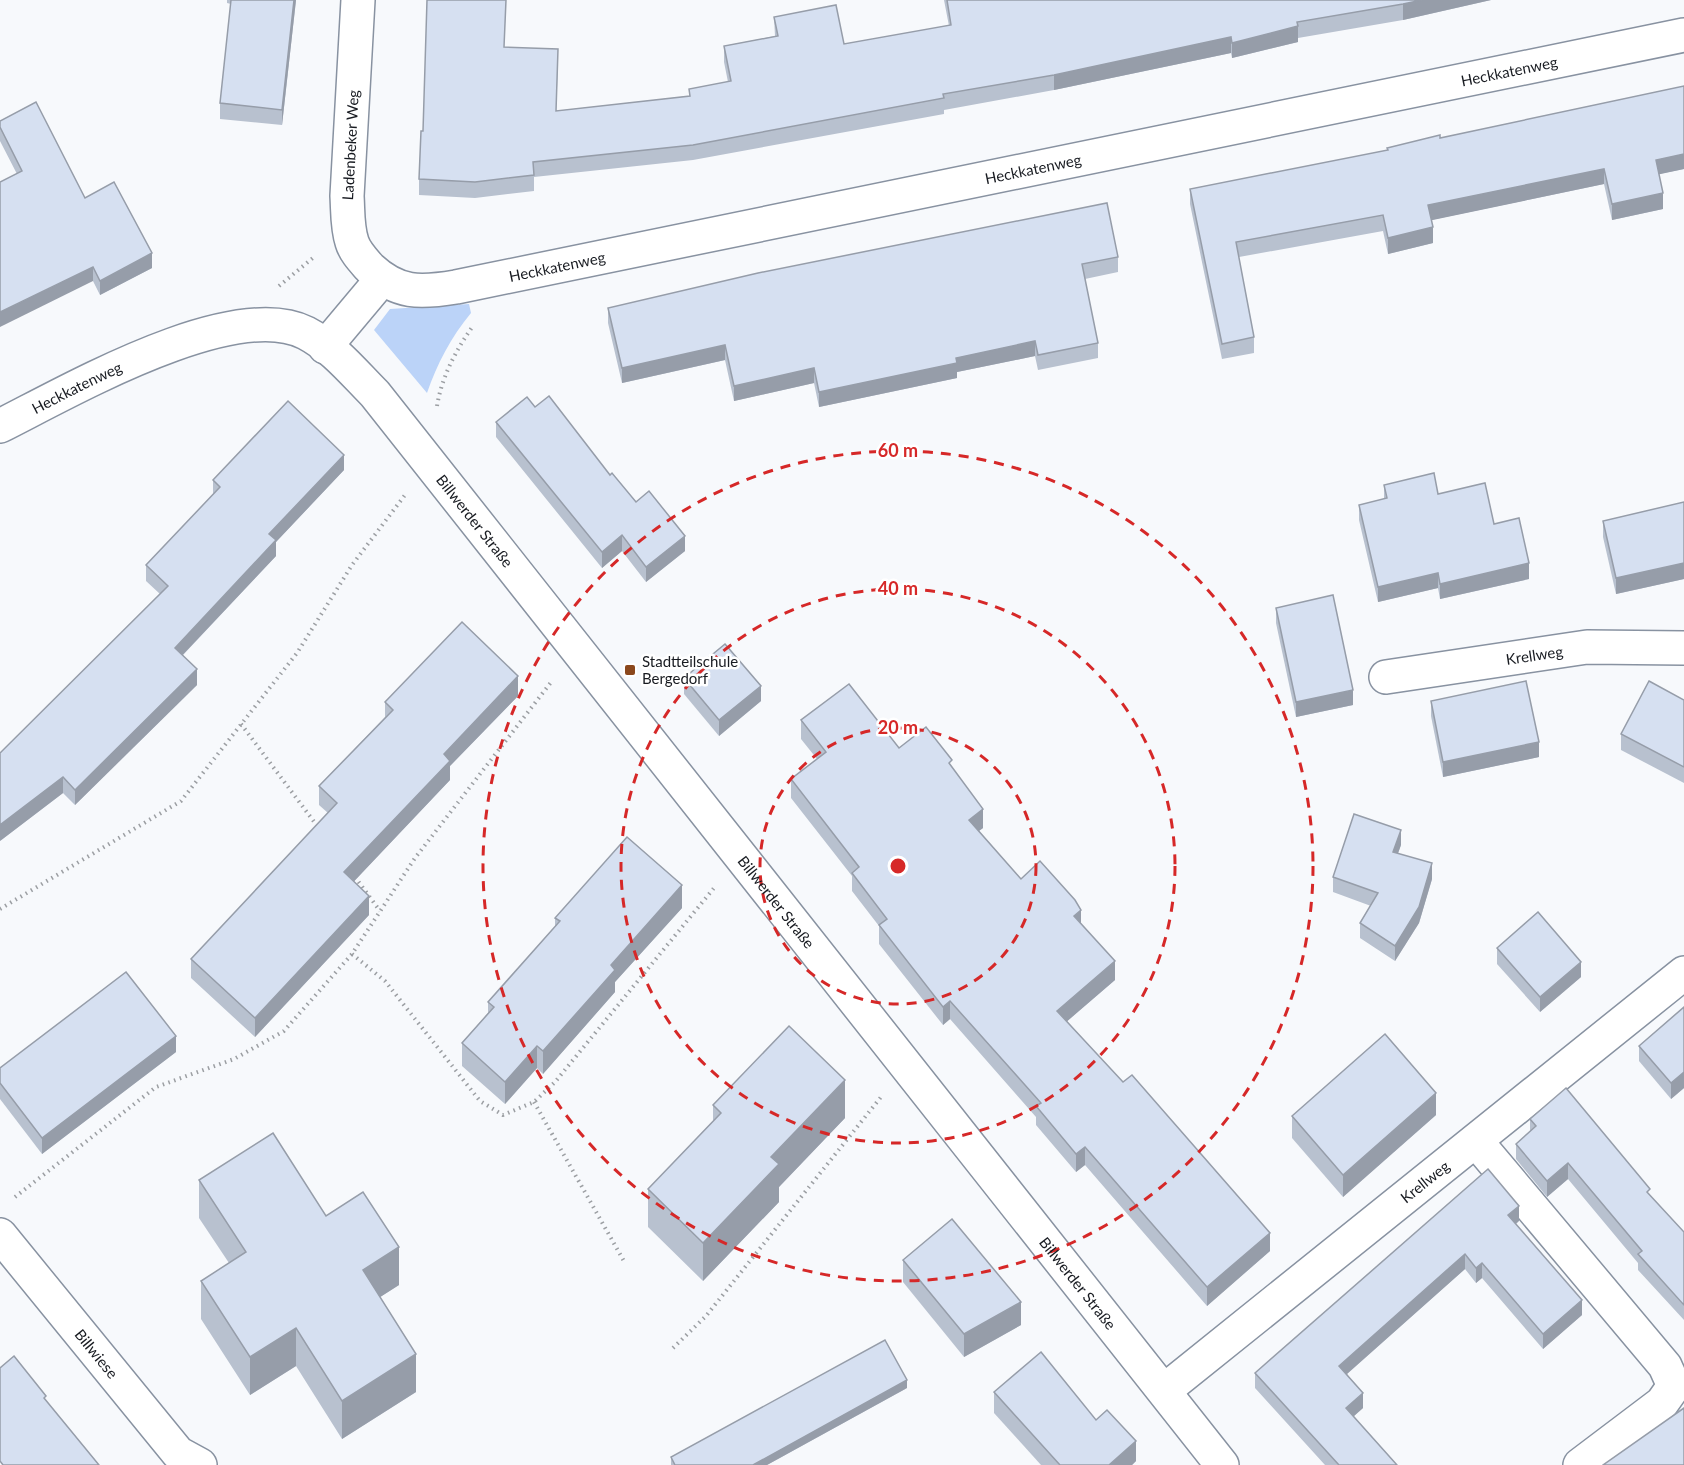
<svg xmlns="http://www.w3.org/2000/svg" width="1684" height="1465" font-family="Lato,sans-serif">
	<rect width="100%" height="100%" fill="#f7f9fc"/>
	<path fill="#bbd3f8" d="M469 304 471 313C451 337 437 364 427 393L374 330 390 309Z"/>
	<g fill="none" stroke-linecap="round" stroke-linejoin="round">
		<g stroke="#8892a1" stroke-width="36">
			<g id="minor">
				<path id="s1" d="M358 0 347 196C348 211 347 227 352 242 355 252 363 260 370 268 398 294 420 293 456 287L1684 35"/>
				<path d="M325 347 382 279"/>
				<path id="s2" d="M0 426C68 392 233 296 306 333 333 347 354 373 375 394L1222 1465"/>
				<path id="s3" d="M1386 677 1587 647 1684 648"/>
				<path d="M1476 1141 1665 1366 1674 1386 1662 1403 1580 1465"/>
				<path id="s4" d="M0 1235 178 1453 200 1465"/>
				<path id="s5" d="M1165 1390 1684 973"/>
			</g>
		</g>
		<g stroke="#9c9fa3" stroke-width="4" stroke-dasharray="1.5 4.5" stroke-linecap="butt">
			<path d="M279 286 314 257"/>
			<path d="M437 406C442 376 456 350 473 326"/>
			<path d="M241 724 318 827"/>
			<path d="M355 877 380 911"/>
			<path d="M0 909 181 801 297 653 352 565 405 495"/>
			<path d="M352 954 385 981 480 1101 503 1115 534 1102 555 1082 714 888"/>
			<path d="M534 1102 625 1263"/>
			<path d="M15 1197 156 1087 234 1059 284 1031 352 954 415 858 552 681"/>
			<path d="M673 1348 706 1316 881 1097"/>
		</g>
		<use href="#minor" stroke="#fff" stroke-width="33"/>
	</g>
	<g fill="#b8c1cf">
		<path d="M227 0H296L282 125 220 119V103L231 4 227 3Z"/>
		<path d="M506 0 504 47 558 64 556 111 689 96V89L728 82 724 62V46L775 36 774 17 844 44 949 26 944 0H1491L1403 20 1298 38V42L1232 58 1231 53 1054 90 944 110V114L693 160 534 177V191L475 198 419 195V179L423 131Z"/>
		<path d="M1684 86V169L1659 174 1663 209 1612 220 1604 184 1431 220 1433 243 1388 254 1383 231 1239 257 1254 337V353L1222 359 1190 204V189L1387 151V148L1440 138Z"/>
		<path d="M0 121 85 198 152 268 100 295 93 281 17 174 0 141Z"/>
		<path d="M1118 257V272L1085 279 1098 343V358L1038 370 1035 356 957 372V378L819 407 814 383 734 401 725 360 622 383 608 323V308Z"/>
		<path d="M535 407 610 475 685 551 646 582 622 551 602 568 496 437V422Z"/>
		<path d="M344 470 276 542V556L183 655 197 685 75 805 63 793 0 841 160 594 146 581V565L213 495V480Z"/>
		<path d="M1384 485 1438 494 1494 524 1529 579 1440 599 1438 588 1378 602 1359 520V505L1384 499Z"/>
		<path d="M1684 502V579L1616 594 1603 537V521Z"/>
		<path d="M1276 608 1353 705 1296 717 1276 623Z"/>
		<path d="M684 678 761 701 719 736 684 694Z"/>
		<path d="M518 696 450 766V780L354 881 369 915 255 1037 191 978V959L328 813 319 805V786L385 717V702Z"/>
		<path d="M1684 700V783L1621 750V734Z"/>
		<path d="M1431 701 1539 757 1443 777 1431 716Z"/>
		<path d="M801 720 899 748 952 768 983 828 979 831 1021 879 1081 923 1115 980 1067 1021 1270 1251 1207 1306 1085 1165 1076 1172 1036 1125V1117L950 1019 943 1025 879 944V926L852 891V876L791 798V779L817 759 801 739Z"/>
		<path d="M1401 845 1398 853 1432 879 1419 923 1395 961 1360 938V923L1371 906 1333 892V877Z"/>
		<path d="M682 908 615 982V992L543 1074 537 1068 505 1104 462 1066V1043L488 1013V1002L555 927V918Z"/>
		<path d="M1497 948 1581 977 1540 1012 1497 964Z"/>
		<path d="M1684 1007V1088L1671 1099 1639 1061V1046Z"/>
		<path d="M176 1052 42 1154 0 1099V1068Z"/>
		<path d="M713 1105 845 1118 779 1187V1202L703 1281 648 1227V1189L713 1121Z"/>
		<path d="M1436 1115 1343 1197 1292 1138V1116Z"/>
		<path d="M1530 1119 1650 1196 1684 1232V1320L1638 1270V1263L1568 1179 1547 1197 1516 1159V1144L1530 1131Z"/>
		<path d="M199 1180 326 1216 399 1285 380 1297 416 1392 342 1439 296 1366 250 1395 201 1319V1281L229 1263 199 1218Z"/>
		<path d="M1519 1221 1516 1224 1582 1315 1543 1349 1482 1278 1476 1283 1465 1269 1347 1374 1363 1408 1353 1417 1397 1465H1325L1255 1388V1373Z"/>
		<path d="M903 1260 1021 1325 964 1357 903 1282Z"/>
		<path d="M907 1388 767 1465H671V1457Z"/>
		<path d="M994 1392 1136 1461 1132 1465H1041L994 1413Z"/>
	</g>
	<g fill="#969da9">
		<path d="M294 0H296L282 125V110Z"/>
		<path d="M1422 0H1491L1403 20V4Z"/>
		<path d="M1298 26V42L1232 58V43Z"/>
		<path d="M1231 37V53L1054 90V75Z"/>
		<path d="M1684 154V169L1656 175V160Z"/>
		<path d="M1604 169V184L1428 221V205Z"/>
		<path d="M1663 193V209L1612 220V204Z"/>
		<path d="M1433 227V243L1388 254V238Z"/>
		<path d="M152 253V268L100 295V281Z"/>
		<path d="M93 267V281L0 327V312Z"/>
		<path d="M1035 341V356L957 372V378L819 407V392L956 358Z"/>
		<path d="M725 345V360L622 383V368Z"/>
		<path d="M814 368V383L734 401V386Z"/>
		<path d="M344 455V470L276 542V556L175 663V648L269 534Z"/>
		<path d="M622 535V551L602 568V552Z"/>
		<path d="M685 536V551L646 582V567Z"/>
		<path d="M1529 563V579L1440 599V584Z"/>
		<path d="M1684 563V579L1616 594V578Z"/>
		<path d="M1438 573V588L1378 602V587Z"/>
		<path d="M197 669V685L75 805V790Z"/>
		<path d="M518 676V696L450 766V780L344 892V872L444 754Z"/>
		<path d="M761 686V701L719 736V720Z"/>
		<path d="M1353 690V705L1296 717V702Z"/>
		<path d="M1539 742V757L1443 777V762Z"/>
		<path d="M63 777V793L0 841V825Z"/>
		<path d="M983 809V828L969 838V820Z"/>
		<path d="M1401 830V845L1393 867V852Z"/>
		<path d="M1432 863V879L1419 923 1395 961V946Z"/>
		<path d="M682 885V908L615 982V992L543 1074V1051L611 965Z"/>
		<path d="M369 896V915L255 1037V1018Z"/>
		<path d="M1081 910V928L1074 916Z"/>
		<path d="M1115 961V980L1057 1030V1011Z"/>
		<path d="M1581 962V977L1540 1012V997Z"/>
		<path d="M950 1001V1019L943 1025V1007Z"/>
		<path d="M176 1036V1052L42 1154V1138Z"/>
		<path d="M537 1046V1068L505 1104V1082Z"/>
		<path d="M1684 1072V1088L1671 1099V1083Z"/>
		<path d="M845 1080V1118L779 1187V1202L703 1281V1243L771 1157Z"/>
		<path d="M1436 1093V1115L1343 1197V1175Z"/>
		<path d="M1085 1147V1165L1076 1172V1154Z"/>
		<path d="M1568 1163V1179L1547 1197V1181Z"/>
		<path d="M1519 1206V1221L1508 1230V1215Z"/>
		<path d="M1270 1233V1251L1207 1306V1287Z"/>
		<path d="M399 1247V1285L363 1308V1270Z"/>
		<path d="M1465 1254V1269L1339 1381V1366Z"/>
		<path d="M1482 1263V1278L1476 1283V1268Z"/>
		<path d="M1582 1300V1315L1543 1349V1334Z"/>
		<path d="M1021 1302V1325L964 1357V1334Z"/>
		<path d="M296 1328V1366L250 1395V1357Z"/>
		<path d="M416 1354V1392L342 1439V1401Z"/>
		<path d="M907 1380V1388L767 1465H753Z"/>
		<path d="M1363 1393V1408L1346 1423V1408Z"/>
		<path d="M1136 1441V1461L1132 1465H1109Z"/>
	</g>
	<g fill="#d6e0f1" stroke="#969da9" stroke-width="1.5">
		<path d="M231 0H294L282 110 220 103Z"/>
		<path d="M427 0H506L504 47 558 49 556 111 690 96 689 89 731 81 724 46 778 36 774 17 836 5 844 44 951 25 947 0H1422L1403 4 1297 22 1298 26 1232 43 1231 37 1054 75 943 94 944 98 693 145 533 162 534 175 475 182 419 179 421 131H423Z"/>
		<path d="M1684 86V154L1656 160 1663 193 1612 204 1604 169 1428 205 1433 227 1388 238 1383 215 1236 242 1254 337 1222 344 1190 189 1388 150 1387 148 1440 135V138Z"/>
		<path d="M36 102 85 198 114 182 152 253 100 281 93 267 0 312V182L22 171 0 127V121Z"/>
		<path d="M1107 203 1118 257 1082 264 1098 343 1038 355 1035 341 956 358 957 363 819 392 814 368 734 386 725 345 622 368 608 308 758 273Z"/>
		<path d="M549 396 610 475 612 473 636 502 649 491 685 536 646 567 622 535 602 552 496 422 527 397 535 407Z"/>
		<path d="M288 401 344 455 269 534 276 540 175 648 197 669 75 790 63 777 0 825V753L168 586 146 565 220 487 213 480Z"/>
		<path d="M1434 473 1438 494 1485 483 1494 524 1519 518 1529 563 1440 584 1438 573 1378 587 1359 505 1387 498 1384 485Z"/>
		<path d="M1684 502V563L1616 578 1603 521Z"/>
		<path d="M1333 595 1353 690 1296 702 1276 608Z"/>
		<path d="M462 622 518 676 444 754 450 761 344 872 369 896 255 1018 191 959 337 803 319 786 393 710 385 702Z"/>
		<path d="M725 644 761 686 719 720 684 678Z"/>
		<path d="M1526 681 1539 742 1443 762 1431 701Z"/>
		<path d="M1649 681 1684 700V767L1621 734Z"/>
		<path d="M849 684 899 748 926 727 952 760 949 763 983 809 969 820 1021 879 1040 861 1075 900 1081 910 1074 916 1115 961 1057 1011 1123 1082 1132 1075 1270 1233 1207 1287 1085 1147 1076 1154 1036 1106 1041 1103 950 1001 943 1007 879 925 887 919 852 873 859 867 791 779 826 752 801 720Z"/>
		<path d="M1354 814 1401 830 1393 852 1432 863 1419 907 1395 946 1360 923 1378 893 1333 877Z"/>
		<path d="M627 837 682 885 611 965 615 970 543 1051 537 1046 505 1082 462 1043 494 1007 488 1002 560 921 555 918Z"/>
		<path d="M1538 912 1581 962 1540 997 1497 948Z"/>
		<path d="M126 972 176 1036 42 1138 0 1083V1068Z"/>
		<path d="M1684 1007V1072L1671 1083 1639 1046Z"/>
		<path d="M789 1026 845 1080 771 1157 779 1164 703 1243 648 1189 721 1113 713 1105Z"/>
		<path d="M1385 1034 1436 1093 1343 1175 1292 1116Z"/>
		<path d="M1566 1088 1650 1189 1647 1192 1684 1232V1305L1638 1254 1642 1251 1568 1163 1547 1181 1516 1144 1536 1126 1530 1119Z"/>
		<path d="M273 1133 326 1216 363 1192 399 1247 363 1270 416 1354 342 1401 296 1328 250 1357 201 1281 246 1252 199 1180Z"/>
		<path d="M1488 1169 1519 1206 1508 1215 1582 1300 1543 1334 1482 1263 1476 1268 1465 1254 1339 1366 1363 1393 1346 1408 1397 1465H1339L1255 1373Z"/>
		<path d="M952 1219 1021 1302 964 1334 903 1260Z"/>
		<path d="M885 1340 907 1380 753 1465H675L671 1457Z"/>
		<path d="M1041 1352 1096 1420 1107 1410 1136 1441 1109 1465H1060L994 1392Z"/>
		<path d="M14 1356 46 1396 44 1398 99 1465H3L0 1461V1368Z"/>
		<path d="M1684 1408V1465H1603Z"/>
	</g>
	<g fill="none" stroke="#d62828" stroke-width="3" stroke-dasharray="10 8">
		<circle cx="898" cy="866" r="138"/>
		<circle cx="898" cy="866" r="277"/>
		<circle cx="898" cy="866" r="415"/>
	</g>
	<rect fill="#8b471c" stroke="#fff" stroke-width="2" x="624" y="664" width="12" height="12" rx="3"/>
	<g text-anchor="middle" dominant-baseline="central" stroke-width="5" stroke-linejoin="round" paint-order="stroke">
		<g font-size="15" fill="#181b21" stroke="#fff">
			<text stroke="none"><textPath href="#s1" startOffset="1442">Heckkatenweg</textPath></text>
			<text transform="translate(350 145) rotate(-87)">Ladenbeker Weg</text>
			<text stroke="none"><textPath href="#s1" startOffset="956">Heckkatenweg</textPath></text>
			<text stroke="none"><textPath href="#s1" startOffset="470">Heckkatenweg</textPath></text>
			<text stroke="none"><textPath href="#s2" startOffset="86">Heckkatenweg</textPath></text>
			<text stroke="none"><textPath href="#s2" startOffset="582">Billwerder Straße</textPath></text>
			<text stroke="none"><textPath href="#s3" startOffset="150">Krellweg</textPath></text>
			<text stroke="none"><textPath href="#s2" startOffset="1068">Billwerder Straße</textPath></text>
			<text stroke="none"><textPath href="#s5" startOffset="333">Krellweg</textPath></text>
			<text stroke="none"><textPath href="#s2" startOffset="1554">Billwerder Straße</textPath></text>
			<text stroke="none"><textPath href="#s4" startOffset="153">Billwiese</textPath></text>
		</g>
		<g font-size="15" fill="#181b21" stroke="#fff" text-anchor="start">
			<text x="642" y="661">Stadtteilschule<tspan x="642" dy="17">Bergedorf</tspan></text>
		</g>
	</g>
	<circle cx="898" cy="866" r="9" fill="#d62828" stroke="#fff" stroke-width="3"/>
	<g font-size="18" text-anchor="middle" font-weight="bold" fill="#d62828" stroke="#fff" stroke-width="5" stroke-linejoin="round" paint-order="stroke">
		<text x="898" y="457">60 m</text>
		<text x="898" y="595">40 m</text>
		<text x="898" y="734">20 m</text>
	</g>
</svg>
